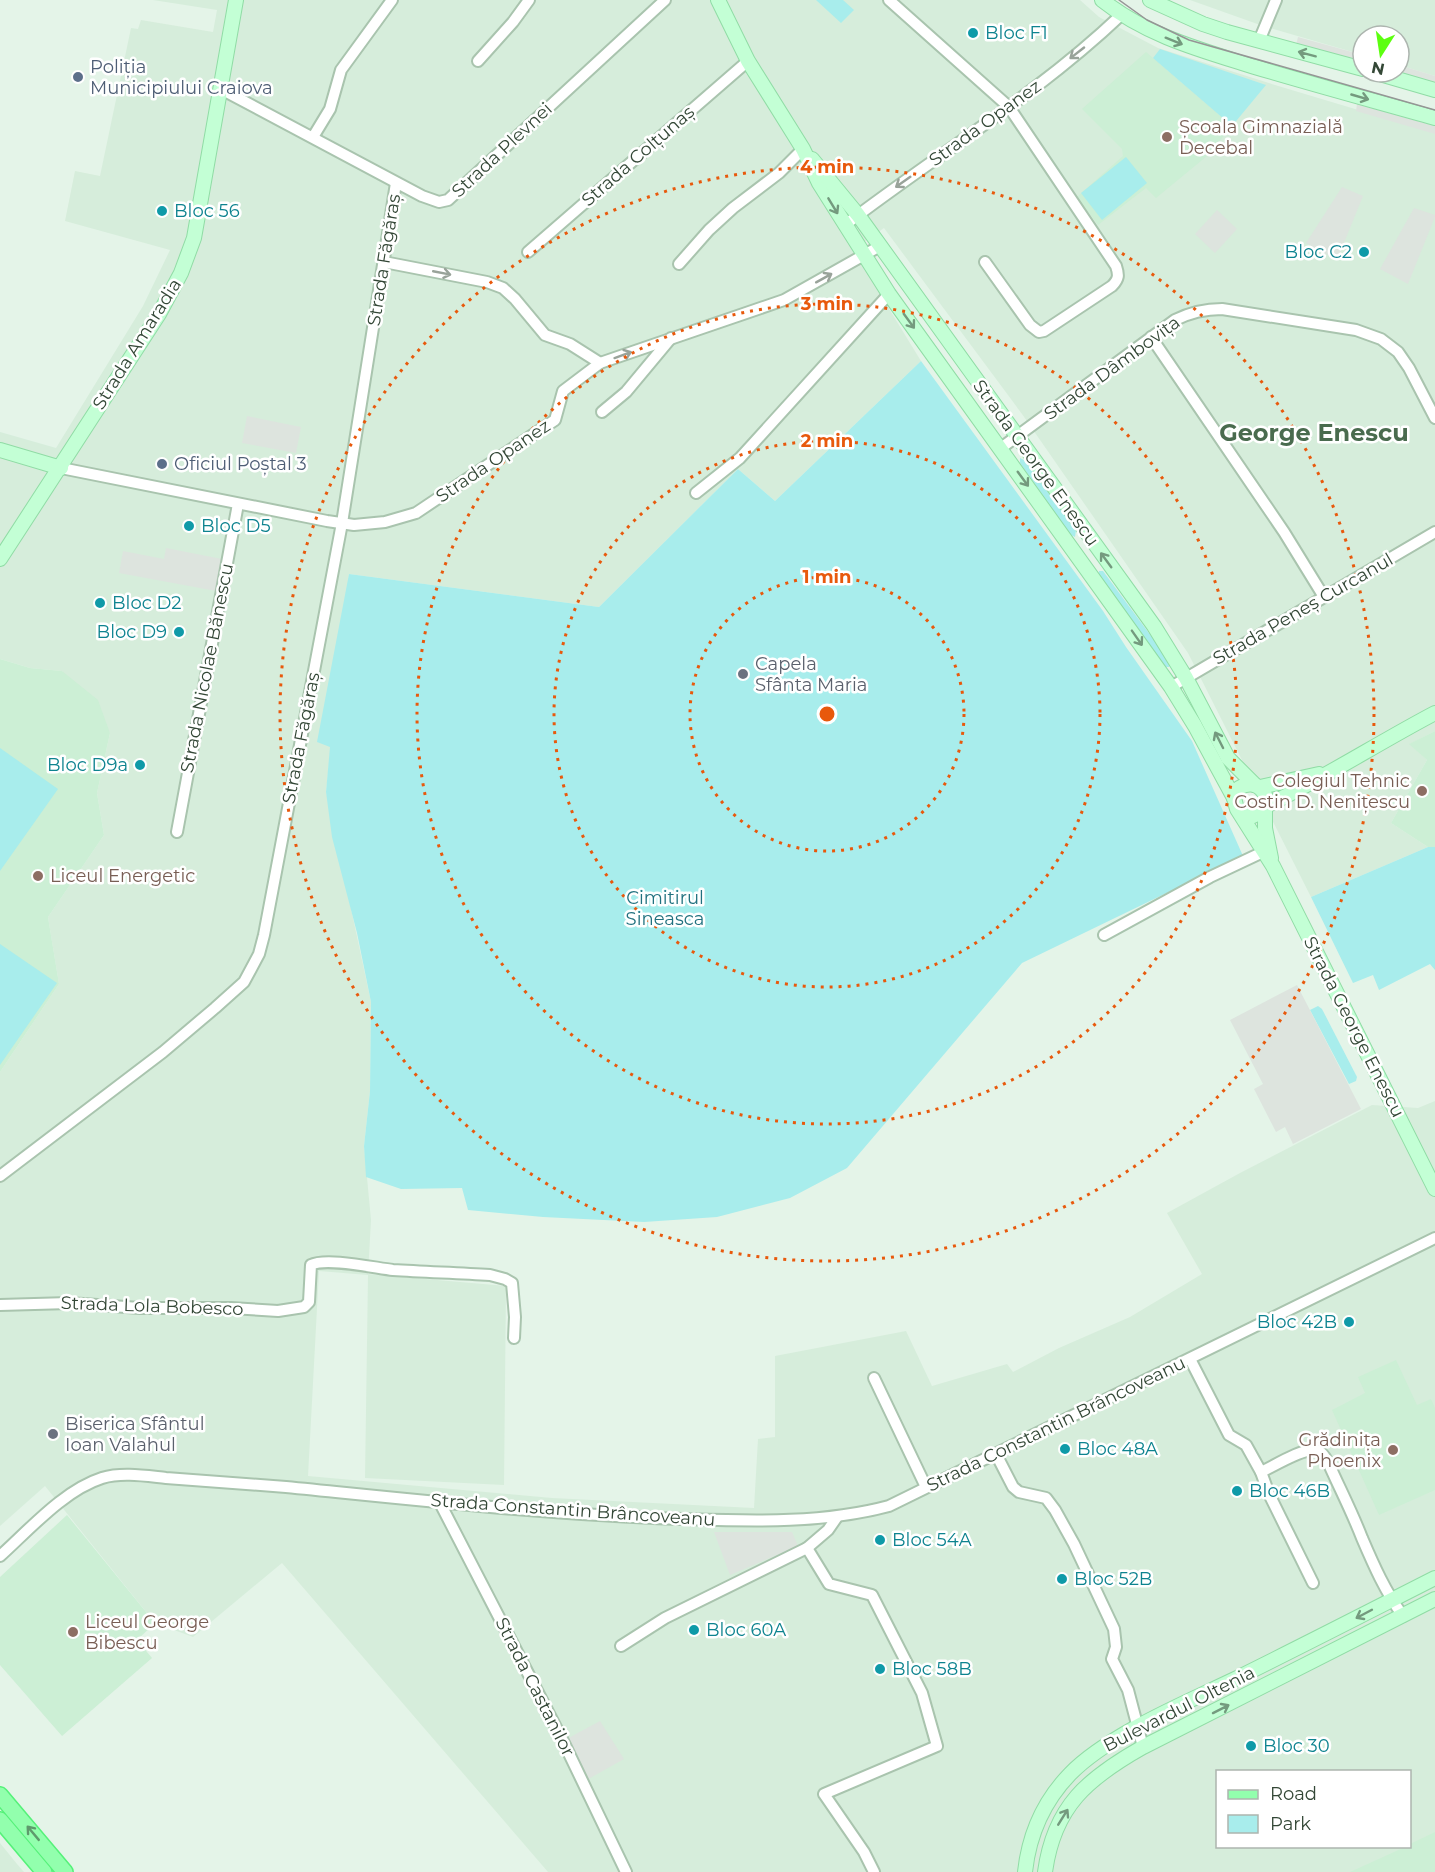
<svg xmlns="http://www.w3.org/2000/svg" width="1435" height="1872" font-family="Montserrat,sans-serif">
	<rect width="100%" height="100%" fill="#e4f4e8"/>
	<g fill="#d6eddb" fill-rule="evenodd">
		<path d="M153 0H1080L1099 17 1158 48 1275 85 1435 133V731L1410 744 1427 760 1391 823 1428 847 1311 897 1188 653 1022 414 884 228 853 250 921 361 775 501 738 469 599 607 349 574 326 792 371 1002 370 1091 364 1146 371 1220 368 1274 506 1286 504 1485 365 1478 368 1275 319 1271 308 1476 552 1498 754 1508 758 1439 775 1437V1356L906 1331 932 1386 1007 1364 1013 1372 1059 1348 1130 1317 1202 1274 1167 1213 1240 1173 1372 1105 1418 1108 1435 1101V1872H548L282 1563 193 1637 155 1623 45 1486 0 1526V1072L59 984 48 917 104 835 97 793 110 733 62 671 30 668 0 659V432L56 448 143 306 170 250 65 221 75 171 100 176 131 28 138 29 141 20 213 32 217 10ZM1218 1772H1410V1846H1218Z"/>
		<path d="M1190 0H1435V76L1399 65V36H1363V55L1263 26Z"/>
		<path d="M0 1843 17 1864 24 1872H0Z"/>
	</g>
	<g fill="#ccefd5">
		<path d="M1146 52 1232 126 1207 156 1156 198 1146 188 1098 225 1077 197 1123 156 1122 149 1082 109Z"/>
		<path d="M0 659 30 668 62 671 98 700 110 733 97 793 104 835 48 917 59 984 0 1072Z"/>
		<path d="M1435 731V847H1428L1391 823 1427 760 1409 744Z"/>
		<path d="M1396 1360 1417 1405 1431 1399 1435 1408V1490L1379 1515 1332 1410 1365 1393 1358 1377Z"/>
		<path d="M67 1515 155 1623 137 1640 152 1658 62 1736 0 1665V1577Z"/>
		<path d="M1435 1832V1872H1350L1405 1847 1410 1846V1844Z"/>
	</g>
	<g fill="#a8edec">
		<path d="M816 0H843L854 10 841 23Z"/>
		<path d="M1160 49 1266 85 1232 126 1153 58Z"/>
		<path d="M1126 157 1147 183 1102 220 1081 193Z"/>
		<path d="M921 361 1103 611 1126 647 1192 741 1243 856 1022 963 847 1168 790 1198 717 1217 644 1222 543 1217 468 1210 462 1188 401 1189 366 1177 364 1146 370 1091 371 1002 357 933 332 837 326 792 330 747 317 742 349 574 599 607 738 469 775 501Z"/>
		<path d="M1020 458 1024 460 1076 530 1075 537 1071 535 1020 463Z"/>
		<path d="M1099 571H1103L1171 663 1169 667H1165L1099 574Z"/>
		<path d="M0 748 58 789 0 871Z"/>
		<path d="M1428 847H1435V970L1430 964 1379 990 1373 975 1353 983 1311 897Z"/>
		<path d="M0 944 57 983 0 1065Z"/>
		<path d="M1318 1006 1322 1009 1357 1077 1356 1081 1349 1084 1310 1010Z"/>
	</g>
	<g fill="#dde4de">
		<path d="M1298 37 1363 55V63L1296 45Z"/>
		<path d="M1399 65 1435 76V84L1394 72H1399Z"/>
		<path d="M1357 104 1435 126V134L1356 111Z"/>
		<path d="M1342 187 1363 196 1337 260 1306 243Z"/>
		<path d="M1414 208 1435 215V217L1408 284 1380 269Z"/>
		<path d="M1217 210 1237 229 1215 253 1195 234Z"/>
		<path d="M247 416 301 427 296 453 242 443Z"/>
		<path d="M166 548 222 559 216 591 119 573 123 551 164 559Z"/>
		<path d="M1297 985 1361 1109 1293 1144 1285 1127 1276 1132 1254 1089 1263 1084 1230 1020Z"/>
		<path d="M714 1532H792L798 1546 730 1575Z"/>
		<path d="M600 1721 624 1759 583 1782 563 1741Z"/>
	</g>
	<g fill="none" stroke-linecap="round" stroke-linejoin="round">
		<g stroke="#a9c4ae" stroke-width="14">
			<g id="street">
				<path d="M889 0 1009 107 1116 266C1119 275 1119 279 1112 286L1044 331 1039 332 1030 325 985 262"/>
				<path d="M1259 41 1276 0"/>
				<path d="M478 61 513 22 529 0"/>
				<path d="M221 89 422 196 439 202 448 200 665 0"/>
				<path d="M313 137 330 109 341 70 392 0"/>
				<path d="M845 225C936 155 1037 95 1121 15"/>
				<path d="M528 252 748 61"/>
				<path d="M384 262 487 282 503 288 515 299 545 335 570 344 600 363"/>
				<path d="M679 264 709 230 733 208 779 173 803 149"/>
				<path d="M1151 337 1284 532 1324 597"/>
				<path d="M602 412 626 392 671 338"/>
				<path d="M1001 448 1175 320C1191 312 1204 309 1222 309L1356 330 1381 339 1398 352 1409 368 1435 418"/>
				<path d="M61 468 327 521 354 525 385 522 416 513 555 420 563 391 600 363 784 300 880 246"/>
				<path d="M696 493 740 458 889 294"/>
				<path d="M1171 687 1435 532"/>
				<path d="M177 832 238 504"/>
				<path d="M1104 935 1210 877 1263 852"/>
				<path d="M0 1176 163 1052 215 1008 244 982 259 954 264 935 342 523 396 183"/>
				<path d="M0 1305 69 1303 140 1308H231L278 1311 304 1307 309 1302 311 1265C326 1257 375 1268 393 1270 425 1272 458 1273 490 1275L505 1279 512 1283 515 1317 514 1338"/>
				<path d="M1190 1359 1229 1435 1246 1445 1261 1472 1269 1494 1313 1583"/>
				<path d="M874 1378 926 1487"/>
				<path d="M996 1454 1013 1487 1019 1492 1046 1498 1055 1510 1074 1544 1114 1629 1116 1647 1112 1659 1128 1690 1143 1747"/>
				<path d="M1261 1472C1274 1466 1301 1449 1314 1450 1321 1450 1324 1456 1328 1462 1339 1487 1352 1512 1362 1538 1374 1566 1385 1591 1403 1616"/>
				<path d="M440 1503 563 1741 626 1872"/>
				<path d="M807 1548 829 1584 872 1595 922 1693 937 1746 824 1794 864 1852 874 1872"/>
				<path d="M0 1556C29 1530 64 1490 102 1478 122 1472 146 1476 166 1478 206 1481 246 1484 286 1487 418 1500 549 1515 682 1519 750 1521 822 1524 889 1506L1435 1238"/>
				<path d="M621 1646 665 1618 807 1548 828 1530 837 1517"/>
			</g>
		</g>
		<g stroke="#90dca5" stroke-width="16">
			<g id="secondary">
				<path d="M718 0 748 61 803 149 819 183 889 294 1171 687 1195 726 1234 798"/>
				<path d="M1102 0C1147 36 1201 50 1255 67 1315 85 1375 101 1435 118"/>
				<path d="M1150 0 1203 24 1227 32 1363 69"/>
				<path d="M1373 72 1435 90"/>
				<path d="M812 159 858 215 1154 626 1186 678 1228 758 1255 785"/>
				<path d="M0 450 61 468"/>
				<path d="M0 559 159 314 181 273 194 238 236 0"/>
				<path d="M1260 787 1319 774"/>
				<path d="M1266 806C1324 778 1378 743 1435 713"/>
				<path d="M1265 808V828L1271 858"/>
				<path d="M1241 813 1251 817 1262 812 1267 801C1264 787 1253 780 1239 788L1234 798 1237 809 1273 866 1435 1189"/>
				<path d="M1025 1872C1029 1835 1044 1801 1070 1774 1108 1735 1185 1703 1235 1679 1302 1646 1368 1612 1435 1578"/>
				<path d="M1045 1872C1054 1806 1088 1778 1143 1747L1435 1599"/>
			</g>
		</g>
		<g stroke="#55f179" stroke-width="18">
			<g id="primary">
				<path d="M0 1795 65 1872"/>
				<path d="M0 1820 44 1872"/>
			</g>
		</g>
		<use href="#street" stroke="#fff" stroke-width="10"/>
		<use href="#secondary" stroke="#c3ffd5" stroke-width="14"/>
		<use href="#primary" stroke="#92ffad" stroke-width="15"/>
		<path stroke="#959595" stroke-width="1.5" d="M1119 0 1147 20 1189 40 1435 110"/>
	</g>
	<defs><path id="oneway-shaft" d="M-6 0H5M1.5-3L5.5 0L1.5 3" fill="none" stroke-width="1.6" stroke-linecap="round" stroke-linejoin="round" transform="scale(1.5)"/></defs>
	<g stroke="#749a7e">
		<use href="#oneway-shaft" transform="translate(1174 41) rotate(22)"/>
		<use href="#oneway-shaft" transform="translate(1307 54) rotate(-165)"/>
		<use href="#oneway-shaft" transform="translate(1360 97) rotate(16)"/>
		<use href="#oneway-shaft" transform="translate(833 206) rotate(59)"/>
		<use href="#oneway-shaft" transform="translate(909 321) rotate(54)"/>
		<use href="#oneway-shaft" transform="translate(1023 479) rotate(54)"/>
		<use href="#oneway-shaft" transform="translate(1106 560) rotate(-126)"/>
		<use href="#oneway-shaft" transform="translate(1137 638) rotate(55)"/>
		<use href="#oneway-shaft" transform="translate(1219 740) rotate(-117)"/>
		<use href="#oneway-shaft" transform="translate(1364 1614) rotate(152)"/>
		<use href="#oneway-shaft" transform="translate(1221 1709) rotate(-27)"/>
		<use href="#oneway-shaft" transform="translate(1063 1817) rotate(-58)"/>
	</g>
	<g stroke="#99a39a">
		<use href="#oneway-shaft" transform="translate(1077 53) rotate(142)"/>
		<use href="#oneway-shaft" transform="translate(903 182) rotate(145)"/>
		<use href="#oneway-shaft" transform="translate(442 273) rotate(11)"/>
		<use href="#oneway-shaft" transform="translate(824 278) rotate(-29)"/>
		<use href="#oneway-shaft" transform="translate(623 355) rotate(-20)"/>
	</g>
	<use stroke="#5e9a6c" href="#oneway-shaft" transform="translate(33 1833) rotate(-130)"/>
	<g fill="none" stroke="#e8590c" stroke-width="3" stroke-dasharray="3 6">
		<circle cx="827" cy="714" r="137"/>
		<circle cx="827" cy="714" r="273"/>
		<circle cx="827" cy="714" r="410"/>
		<circle cx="827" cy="714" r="547"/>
	</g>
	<g fill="#0f9aa8" stroke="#fff" stroke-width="2">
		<circle cx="973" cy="33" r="6"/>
		<circle cx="162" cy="211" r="6"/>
		<circle cx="1364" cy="252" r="6"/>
		<circle cx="189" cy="526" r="6"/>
		<circle cx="100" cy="603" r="6"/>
		<circle cx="179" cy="632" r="6"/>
		<circle cx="140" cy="765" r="6"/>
		<circle cx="1349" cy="1322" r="6"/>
		<circle cx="1065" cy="1449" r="6"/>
		<circle cx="1237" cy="1491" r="6"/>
		<circle cx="880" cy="1540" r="6"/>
		<circle cx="1062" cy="1579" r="6"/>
		<circle cx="694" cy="1630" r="6"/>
		<circle cx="880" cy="1669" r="6"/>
		<circle cx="1251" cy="1746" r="6"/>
	</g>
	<g fill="#5c6f8a" stroke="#fff" stroke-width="2">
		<circle cx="78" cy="77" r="6"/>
		<circle cx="162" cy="464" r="6"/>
	</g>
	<g fill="#8d6e63" stroke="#fff" stroke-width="2">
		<circle cx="1167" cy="137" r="6"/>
		<circle cx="1422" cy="791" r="6"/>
		<circle cx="38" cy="876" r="6"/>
		<circle cx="1393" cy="1450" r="6"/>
		<circle cx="73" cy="1632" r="6"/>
	</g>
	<g fill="#6b7280" stroke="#fff" stroke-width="2">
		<circle cx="743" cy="674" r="6"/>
		<circle cx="53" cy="1434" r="6"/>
	</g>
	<g text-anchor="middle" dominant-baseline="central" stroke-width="5" stroke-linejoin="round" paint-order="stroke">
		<g font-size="18" fill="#0d838f" stroke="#fff" text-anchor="start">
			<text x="985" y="33">Bloc F1</text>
			<text x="174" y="211">Bloc 56</text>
			<text x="1352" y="252" text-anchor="end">Bloc C2</text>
			<text x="201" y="526">Bloc D5</text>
			<text x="112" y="603">Bloc D2</text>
			<text x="167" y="632" text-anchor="end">Bloc D9</text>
			<text x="128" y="765" text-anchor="end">Bloc D9a</text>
			<text x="1337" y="1322" text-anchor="end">Bloc 42B</text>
			<text x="1077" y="1449">Bloc 48A</text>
			<text x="1249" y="1491">Bloc 46B</text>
			<text x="892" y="1540">Bloc 54A</text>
			<text x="1074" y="1579">Bloc 52B</text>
			<text x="706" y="1630">Bloc 60A</text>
			<text x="892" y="1669">Bloc 58B</text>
			<text x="1263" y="1746">Bloc 30</text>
		</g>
		<g font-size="18" fill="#4e5e75" stroke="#fff" text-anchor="start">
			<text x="90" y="67">Poliția<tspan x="90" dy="21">Municipiului Craiova</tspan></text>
			<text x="174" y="464">Oficiul Poștal 3</text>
		</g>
		<g font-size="18" fill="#334736" stroke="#fff">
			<text transform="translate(985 123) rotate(-36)">Strada Opanez</text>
			<text transform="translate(502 150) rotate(-43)">Strada Plevnei</text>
			<text transform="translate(638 156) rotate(-41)">Strada Colțunaș</text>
			<text transform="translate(384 260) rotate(-81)">Strada Făgăraș</text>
			<text transform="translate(137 344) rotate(-58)">Strada Amaradia</text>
			<text transform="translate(1112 368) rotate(-36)">Strada Dâmbovița</text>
			<text transform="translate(493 461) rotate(-34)">Strada Opanez</text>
			<text transform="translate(1036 463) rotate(54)">Strada George Enescu</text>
			<text transform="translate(1303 609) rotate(-30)">Strada Peneș Curcanul</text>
			<text transform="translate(207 668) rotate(-79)">Strada Nicolae Bănescu</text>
			<text transform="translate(301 738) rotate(-79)">Strada Făgăraș</text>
			<text transform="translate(1354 1027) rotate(63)">Strada George Enescu</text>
			<text transform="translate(152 1306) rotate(2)">Strada Lola Bobesco</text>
			<text transform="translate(1056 1424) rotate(-26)">Strada Constantin Brâncoveanu</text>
			<text transform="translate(573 1510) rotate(4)">Strada Constantin Brâncoveanu</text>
			<text transform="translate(535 1687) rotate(63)">Strada Castanilor</text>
			<text transform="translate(1179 1709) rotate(-27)">Bulevardul Oltenia</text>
		</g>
		<g font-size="18" fill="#785e54" stroke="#fff" text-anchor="start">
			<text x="1179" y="127">Școala Gimnazială<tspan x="1179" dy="21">Decebal</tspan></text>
			<text x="1410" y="781" text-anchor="end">Colegiul Tehnic<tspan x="1410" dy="21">Costin D. Nenițescu</tspan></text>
			<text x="50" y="876">Liceul Energetic</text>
			<text x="1381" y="1440" text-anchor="end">Grădinița<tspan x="1381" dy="21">Phoenix</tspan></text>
			<text x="85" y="1622">Liceul George<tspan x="85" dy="21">Bibescu</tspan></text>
		</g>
		<g font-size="18" fill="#5b616d" stroke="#fff" text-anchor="start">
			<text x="755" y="664">Capela<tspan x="755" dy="21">Sfânta Maria</tspan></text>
			<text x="65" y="1424">Biserica Sfântul<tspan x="65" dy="21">Ioan Valahul</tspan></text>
		</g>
		<g font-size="18" fill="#20717f" stroke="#fff">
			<text x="665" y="898">Cimitirul<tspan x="665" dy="21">Sineasca</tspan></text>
		</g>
		<g font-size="24" font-weight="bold" fill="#496b4e" stroke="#fff">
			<text x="1314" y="432">George Enescu</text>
		</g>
	</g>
	<circle cx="827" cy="714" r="9" fill="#e8590c" stroke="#fff" stroke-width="3"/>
	<g font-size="18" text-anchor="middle" font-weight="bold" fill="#e8590c" stroke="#fff" stroke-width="5" stroke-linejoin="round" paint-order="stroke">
		<text x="827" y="173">4 min</text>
		<text x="827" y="310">3 min</text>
		<text x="827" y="447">2 min</text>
		<text x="827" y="583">1 min</text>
	</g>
	<rect x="1216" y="1770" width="195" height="78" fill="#ffffff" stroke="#adb5af" stroke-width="1.5"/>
	<rect x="1228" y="1790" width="30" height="9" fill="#92ffad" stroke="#adb5af" stroke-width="1.5"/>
	<text x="1270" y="1800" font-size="18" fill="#334736">Road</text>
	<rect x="1228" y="1815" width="30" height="18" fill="#a8edec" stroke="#adb5af" stroke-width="1.5"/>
	<text x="1270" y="1830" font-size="18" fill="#334736">Park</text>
	<g transform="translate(1381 54) rotate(192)"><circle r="28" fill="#ffffff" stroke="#adb5af" stroke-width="1.5"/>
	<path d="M0-4.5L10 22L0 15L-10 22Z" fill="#5cff10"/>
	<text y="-9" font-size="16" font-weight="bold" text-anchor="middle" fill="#334736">N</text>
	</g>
</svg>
